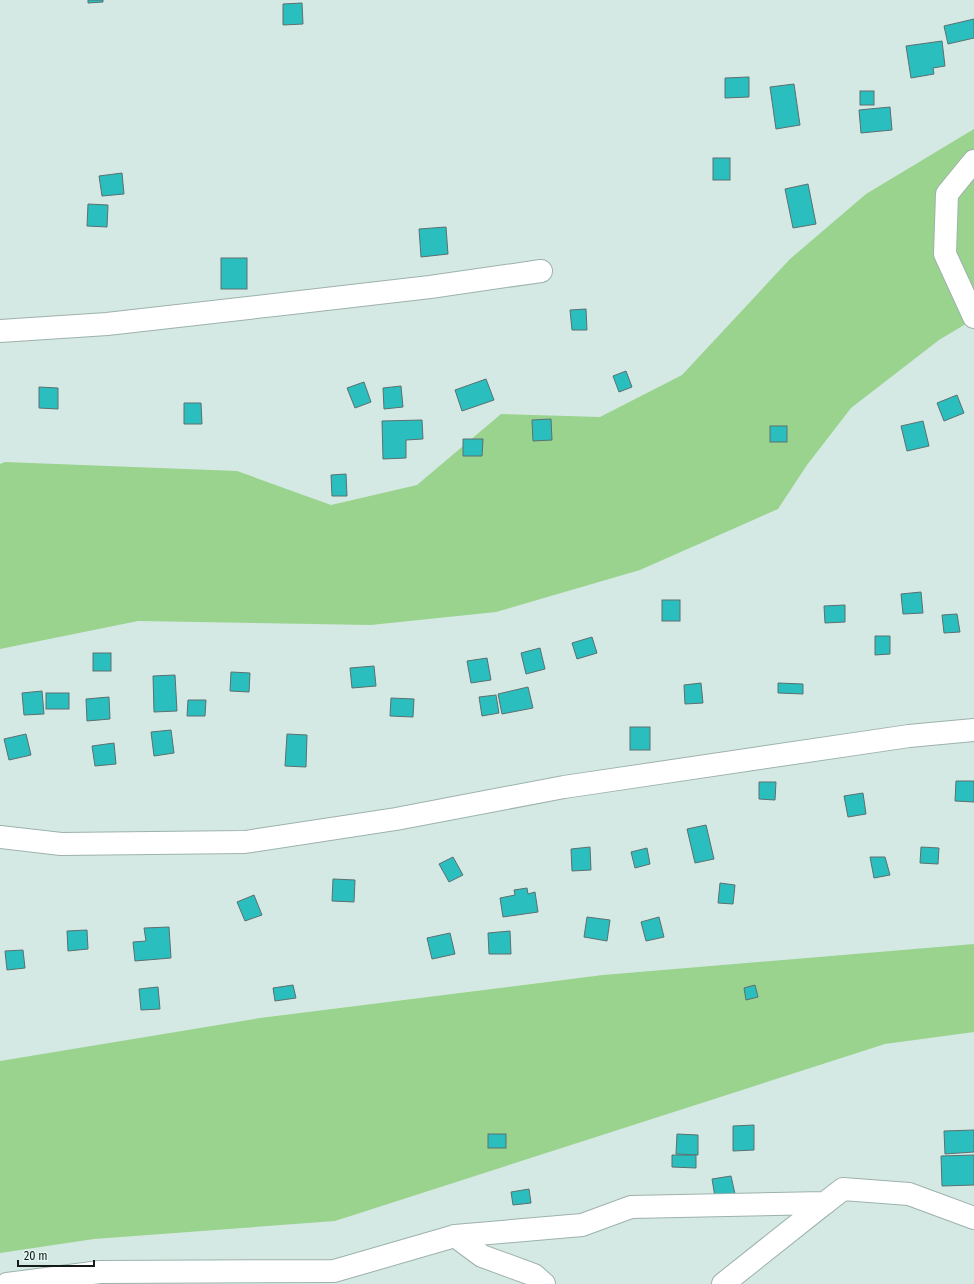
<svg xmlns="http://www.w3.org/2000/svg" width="974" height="1284" font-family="'Fira Sans Condensed',sans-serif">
	<rect width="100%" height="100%" fill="#d4e9e3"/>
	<g fill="#9ad38d">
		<path d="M974 129V319L939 340 851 408 807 465 778 509 640 570 496 612 371 625 138 621 0 649V464L5 462 237 471 331 505 417 485 501 414 600 417 682 375 790 259 866 194Z"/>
		<path d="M974 944V1032L885 1044 335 1221 94 1239 0 1253V1061L260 1018 603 975Z"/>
	</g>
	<g fill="#2abebe" stroke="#5c7070">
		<path d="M88 0H103V2L88 3Z"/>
		<path d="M302 3 303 24 283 25V4Z"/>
		<path d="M974 19V38L948 44 944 26Z"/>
		<path d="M942 41 945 66 933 68 934 74 911 78 906 46Z"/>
		<path d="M749 77V97L725 98V78Z"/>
		<path d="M794 84 800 125 776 129 770 87Z"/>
		<rect x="860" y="91" width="14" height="14"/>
		<path d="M890 107 892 130 861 133 859 110Z"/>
		<rect x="713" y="158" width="17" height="22"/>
		<path d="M122 173 124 194 102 196 99 176Z"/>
		<path d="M808 184 816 224 793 228 785 189Z"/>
		<path d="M88 204 108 205 107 227 87 226Z"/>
		<path d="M446 227 448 254 421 257 419 229Z"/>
		<rect x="221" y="258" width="26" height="31"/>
		<path d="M586 309 587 330H572L570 310Z"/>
		<path d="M626 371 632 387 619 392 613 376Z"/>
		<path d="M486 379 494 400 462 411 455 390Z"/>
		<path d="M364 382 371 402 355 408 347 388Z"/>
		<path d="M401 386 403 407 384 409 383 388Z"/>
		<path d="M39 387 58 388V409L39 408Z"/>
		<path d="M957 395 964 413 944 421 937 403Z"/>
		<path d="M184 403H201L202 424H184Z"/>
		<path d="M551 419 552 440 533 441 532 420Z"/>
		<path d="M422 420 423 439 406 440V458L383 459 382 421Z"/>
		<path d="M923 421 929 446 907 451 901 426Z"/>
		<rect x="770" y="426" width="17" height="16"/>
		<path d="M463 439H483L482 456H463Z"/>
		<path d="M346 474 347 496H332L331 475Z"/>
		<path d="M921 592 923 613 903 614 901 594Z"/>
		<rect x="662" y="600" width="18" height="21"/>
		<path d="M845 605V622L825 623 824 606Z"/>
		<path d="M957 614 960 632 944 633 942 615Z"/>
		<path d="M875 636H890V654L875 655Z"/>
		<path d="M592 637 597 653 577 659 572 643Z"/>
		<path d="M540 648 545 669 526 674 521 653Z"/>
		<rect x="93" y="653" width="18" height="18"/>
		<path d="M487 658 491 680 471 683 467 661Z"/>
		<path d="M374 666 376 686 352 688 350 668Z"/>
		<path d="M231 672 250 673 249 692 230 691Z"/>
		<path d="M175 675 177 711 154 712 153 676Z"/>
		<path d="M701 683 703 703 685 704 684 685Z"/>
		<path d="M778 683 803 684V694L778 693Z"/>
		<path d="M528 687 533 708 502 714 498 694Z"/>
		<path d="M42 691 44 714 24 715 22 693Z"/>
		<rect x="46" y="693" width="23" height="16"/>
		<path d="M496 695 499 713 482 716 479 697Z"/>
		<path d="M109 697 110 719 87 721 86 699Z"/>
		<path d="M391 698 414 699 413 717 390 716Z"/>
		<path d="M188 700H206L205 716H187Z"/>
		<rect x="630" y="727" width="20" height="23"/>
		<path d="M171 730 174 753 154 756 151 732Z"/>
		<path d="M26 734 31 755 9 760 4 739Z"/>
		<path d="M287 734 307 735 306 767 285 766Z"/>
		<path d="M114 743 116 764 95 766 92 746Z"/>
		<path d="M956 781H974V802L955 801Z"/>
		<path d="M759 782H776L775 800 759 799Z"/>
		<path d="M863 793 866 814 848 817 844 796Z"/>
		<path d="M706 825 714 859 695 863 687 829Z"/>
		<path d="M590 847 591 870 572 871 571 849Z"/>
		<path d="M921 847 939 848 938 864 920 863Z"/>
		<path d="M647 848 650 864 635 868 631 852Z"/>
		<path d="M453 857 463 875 449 882 439 864Z"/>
		<path d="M870 857H885L890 875 874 878Z"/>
		<path d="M333 879 355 880 354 902 332 901Z"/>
		<path d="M720 883 735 885 733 904 718 903Z"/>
		<path d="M527 888 528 894 535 892 538 912 503 917 500 898 515 895 514 890Z"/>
		<path d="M254 895 262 915 245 921 237 902Z"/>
		<path d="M587 917 610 920 607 941 584 937Z"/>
		<path d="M659 917 664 937 646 941 641 922Z"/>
		<path d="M169 927 171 958 135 961 133 942 146 941 144 928Z"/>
		<path d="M87 930 88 949 68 951 67 931Z"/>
		<path d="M510 931 511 954H489L488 933Z"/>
		<path d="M450 933 455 954 432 959 427 938Z"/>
		<path d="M23 950 25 968 7 970 5 951Z"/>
		<path d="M293 985 296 998 275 1001 273 988Z"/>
		<path d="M755 985 758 997 746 1000 744 988Z"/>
		<path d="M158 987 160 1009 141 1010 139 989Z"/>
		<path d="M754 1125V1150L733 1151V1126Z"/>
		<path d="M974 1130V1152L945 1154 944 1131Z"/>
		<rect x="488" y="1134" width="18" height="14"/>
		<path d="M677 1134 698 1135V1155L676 1154Z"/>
		<path d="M672 1155H696V1168L672 1167Z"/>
		<path d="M974 1155V1185L942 1186 941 1156Z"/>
		<path d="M731 1176 735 1194 715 1197 712 1179Z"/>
		<path d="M529 1189 531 1203 513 1205 511 1192Z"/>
	</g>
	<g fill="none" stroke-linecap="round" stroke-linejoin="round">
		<g stroke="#9db2ac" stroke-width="24">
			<g id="street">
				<path d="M974 161 947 194 945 254 974 317"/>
				<path d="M0 331 107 324 283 304 430 287 541 271"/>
				<path d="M0 837 61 844 245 842 396 819 564 787 909 736 974 730"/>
				<path d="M455 1236 482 1256 534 1275 544 1284"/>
				<path d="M7 1284 100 1272 334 1271 455 1236 582 1225 631 1207 825 1203 843 1189 909 1194 974 1218"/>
				<path d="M723 1284 825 1203"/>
			</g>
		</g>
		<use href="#street" stroke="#fff" stroke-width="22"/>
	</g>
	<path d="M18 1260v6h76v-6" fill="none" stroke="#141b19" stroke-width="2"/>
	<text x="24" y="1260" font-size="12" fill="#141b19" stroke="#e1f7f0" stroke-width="3" paint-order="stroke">20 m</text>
</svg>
